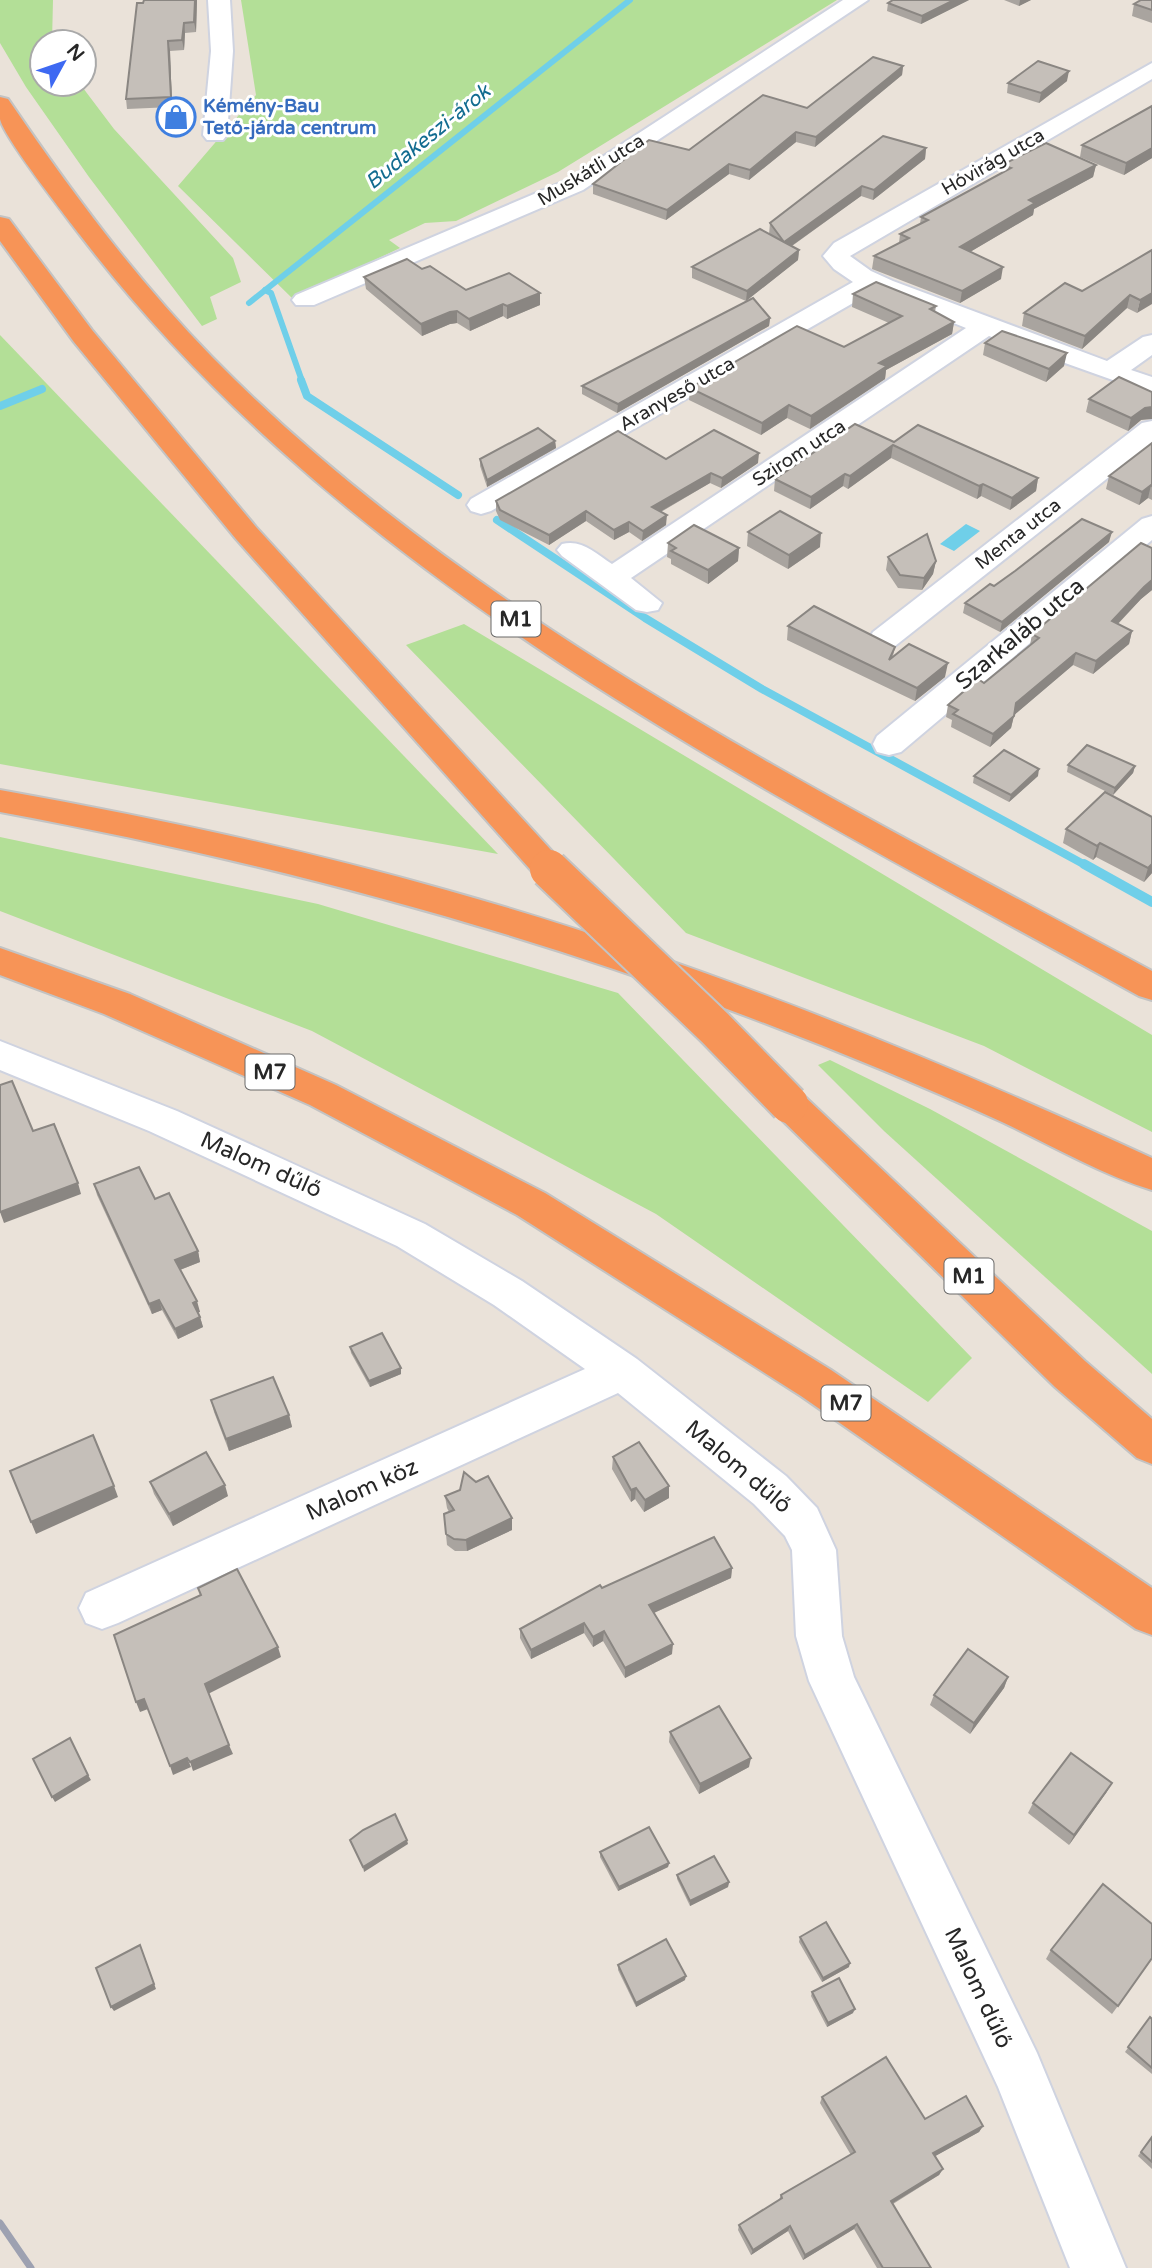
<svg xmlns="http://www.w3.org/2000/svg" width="1152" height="2268" font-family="'Varela Round',sans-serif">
	<rect width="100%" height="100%" fill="#eae2d9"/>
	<g fill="#b3df97">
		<path d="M0 0H53L52 42H42V84H80L114 129 233 258 241 282 210 297 217 319 202 326 89 177 26 87 0 43Z"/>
		<path d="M241 0H837L558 172 456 221 425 223 389 240 400 248 293 299 178 186 256 95Z"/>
		<path d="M0 335 498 854 0 764Z"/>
		<path d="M464 624 1152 1035V1132L984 1046 686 933 406 645Z"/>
		<path d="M0 837 318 904 618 993 972 1358 928 1402 656 1214 312 1031 0 911Z"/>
		<path d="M830 1060 930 1109 1152 1231V1374L884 1131 818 1065Z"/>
	</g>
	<path fill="#6fcfe9" d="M966 524 980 531 954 551 940 544Z"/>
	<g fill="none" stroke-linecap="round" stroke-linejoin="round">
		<g stroke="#6fcfe9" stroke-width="6">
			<path d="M265 290 271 293 302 381"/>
			<path d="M249 303 630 0"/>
		</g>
		<g stroke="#6fcfe9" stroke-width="8">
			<path d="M301 380 307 396 458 495"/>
			<path d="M0 406 42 389"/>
			<path d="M497 520 645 618 762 689 1087 866"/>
		</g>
		<path stroke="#6fcfe9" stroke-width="10" d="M1084 864 1152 902"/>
		<g stroke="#cfd3e0" stroke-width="4">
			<g id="minor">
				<path d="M208 0H230L233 51 227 135 223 140H207L203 135 211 51Z"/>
				<path d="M843 0H868L583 190 314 305H296L292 300 296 295 567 180Z"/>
				<path d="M1152 63V79L850 256 871 271 893 281 1107 361 1143 337 1152 335V355L1131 370 1152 377V394L989 336 631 578 662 603 658 610 647 612 636 610 562 556 557 550 562 544C582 539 595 553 612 564L966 328 874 291 491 511 481 514 471 511 467 505 471 499 853 282 834 269 823 256 834 243Z"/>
				<path d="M1152 421V443L895 646 884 649 873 646 869 639 873 632 1142 423Z"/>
				<path d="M1152 516V540L901 752 889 755 877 752 873 744 877 736 1142 519Z"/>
				<path d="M0 1041 177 1111 425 1224 522 1281 637 1359 786 1476 817 1508 836 1550 842 1636 854 1677 1037 2053 1126 2268H1070L998 2087 809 1681 796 1636 792 1550 785 1536 754 1504 618 1393 118 1623 102 1629 86 1623 79 1608 86 1593 585 1369 494 1305 397 1246 149 1131 0 1070Z"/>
			</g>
		</g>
		<g stroke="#c3c3c3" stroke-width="4">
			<g id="highway">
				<path d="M0 97 8 99C70 190 135 278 212 357 468 619 832 798 1152 971V1000L1139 996C761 787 349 586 80 235 65 215 4 138 0 119 0 113 0 104 0 97Z"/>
				<path d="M0 217 9 219 92 330 256 527 561 861 566 869 561 877 549 881 537 877 236 539 74 342 0 241Z"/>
				<path d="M0 790C150 817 299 848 446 890 689 958 923 1053 1152 1158V1190C1100 1174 1051 1145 1002 1122 909 1080 814 1041 719 1006 483 919 248 858 0 812Z"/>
				<path d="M0 948 130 994 336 1085 545 1193 831 1370 1152 1588V1635L1136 1629 801 1396 517 1215 310 1105 104 1014 0 975Z"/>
				<path d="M789 1089 802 1094 1085 1361 1152 1419V1464L1137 1458 1055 1387 776 1114 770 1104 776 1094Z"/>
			</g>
		</g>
		<use href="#minor" fill="#fff" fill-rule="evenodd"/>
		<use href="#highway" fill="#f79457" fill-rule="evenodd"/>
		<path stroke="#9da1b1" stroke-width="7" d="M0 2223 31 2268"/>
		<g stroke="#c3c3c3" stroke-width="42" stroke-linecap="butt">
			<path id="highway-bridge" d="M549 869 715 1028 789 1104"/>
		</g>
		<use href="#highway-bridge" stroke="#f79457" stroke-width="38"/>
	</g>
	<g fill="#a9a49f">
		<path d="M144 0H197L196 32 185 33 184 50 170 51 172 107 127 109 126 99Z"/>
		<path d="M969 0 921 24 887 11 888 3Z"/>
		<path d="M1004 0H1031L1019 6Z"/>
		<path d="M1152 0V23L1132 16 1134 4Z"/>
		<path d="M903 66 902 75 815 147 796 142 749 180 729 174 666 220 593 194V184L807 108Z"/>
		<path d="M1067 81 1039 103 1007 93 1008 83Z"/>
		<path d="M1152 106V158L1124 175 1080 157 1082 145Z"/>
		<path d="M926 148 925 159 873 200 861 196 792 246 799 250 798 260 746 301 692 278V267L769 234 770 223Z"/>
		<path d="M1002 165H1096L1093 177 1034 209 1033 215 970 252 1001 279 960 303 872 269 874 256 899 243 900 234 920 224 921 217 1001 173Z"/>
		<path d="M1152 250 1137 313 1127 308 1082 349 1022 326 1024 313 1082 291Z"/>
		<path d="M422 269 466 290 540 305 507 319 503 316 470 331 457 323 450 324 422 336 366 289 364 277Z"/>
		<path d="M853 294 936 306 935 312 954 322 952 334 886 370 885 379 810 429 787 418 761 435 689 400 690 388 844 347 889 323 852 307Z"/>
		<path d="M770 318 769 326 617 413 582 394V386Z"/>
		<path d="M985 343 1064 366 1046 382 983 355Z"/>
		<path d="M1089 399 1141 420 1128 431 1086 412Z"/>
		<path d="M555 441 556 448 487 487 480 466V459Z"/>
		<path d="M894 442 1038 478 1036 491 1010 510 981 496 977 499 891 458 848 489 843 486 810 509 774 491 775 479Z"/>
		<path d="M1152 443V500L1148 498 1139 505 1106 489 1109 476Z"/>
		<path d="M758 463 721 488 710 483 661 512 666 525 642 541 629 532 614 540 586 521 549 545 500 520 496 511V501Z"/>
		<path d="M748 532 820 547 788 569 747 546Z"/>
		<path d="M1109 542 1000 632 963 613 965 603 994 586Z"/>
		<path d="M668 543 739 548 738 561 708 584 671 564V559L667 557Z"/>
		<path d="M1152 548V590L1141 599 1118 624 1132 631 1129 644 1093 674 1073 665 1014 715 1011 728 990 747 951 727 952 720 946 717 948 705 984 683 1030 645 1032 634Z"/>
		<path d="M888 557 936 561 933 574 922 590 898 588 886 570Z"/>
		<path d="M788 626 895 647 893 656 945 677 915 701 787 640Z"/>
		<path d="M1068 765 1135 766 1133 773 1113 795 1067 772Z"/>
		<path d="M974 776H1038L1009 802 973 783Z"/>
		<path d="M1152 817V873L1144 882 1096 857 1093 860 1063 843 1066 829Z"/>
		<path d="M94 1184 155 1199 198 1251 200 1262 180 1270 200 1312H198L200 1317 203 1327 178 1339 162 1310 152 1314 97 1195Z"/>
		<path d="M350 1347 401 1374 370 1387 351 1353Z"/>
		<path d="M211 1400 289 1415 292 1427 229 1451 214 1412Z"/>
		<path d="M613 1457 669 1498 644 1512 635 1499 631 1502 612 1469Z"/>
		<path d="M150 1482 228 1496 173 1526 154 1494Z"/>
		<path d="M445 1496 512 1518V1530L467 1551H455L447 1545 444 1514 449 1512 447 1508Z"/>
		<path d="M732 1568 731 1578 654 1613 672 1654 625 1678 603 1641 593 1647 584 1633 531 1659 520 1638V1629L602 1588Z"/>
		<path d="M1008 1677 1004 1688 970 1734 930 1705 934 1695Z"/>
		<path d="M670 1732 749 1767 699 1794 669 1742Z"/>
		<path d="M1112 1783 1106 1793 1069 1845 1028 1813 1033 1803Z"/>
		<path d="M600 1852 669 1863 668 1867 618 1891 600 1857Z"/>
		<path d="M677 1875 729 1882 728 1887 690 1906 677 1879Z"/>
		<path d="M800 1937 849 1967 822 1982 799 1942Z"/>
		<path d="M1051 1950 1152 1959 1112 2014 1046 1959Z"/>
		<path d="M618 1965 685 1980 636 2007 618 1970Z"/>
		<path d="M812 1992 853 2013 827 2027 811 1996Z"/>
		<path d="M1150 2017 1152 2019V2074L1125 2052Z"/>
		<path d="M822 2097 925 2119 983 2126 979 2132 935 2156 943 2169 939 2175 893 2204 931 2268H877L854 2229 803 2260 788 2231 751 2255 738 2230 739 2225 779 2200 781 2195 851 2155 820 2103Z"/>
		<path d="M1152 2136V2169L1138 2156Z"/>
	</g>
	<g fill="#8a8682">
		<path d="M195 0H197L196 32 194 22Z"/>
		<path d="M954 0H969L921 24 922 16Z"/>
		<path d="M1020 0H1031L1019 6Z"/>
		<path d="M184 23 185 33 184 50 182 40Z"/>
		<path d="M168 41 170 51 172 107 171 97Z"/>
		<path d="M903 66 902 75 815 147 816 137Z"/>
		<path d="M1069 71 1067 81 1039 103 1041 93Z"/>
		<path d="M796 132V142L749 180 750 170Z"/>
		<path d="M926 148 925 159 873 200 874 190Z"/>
		<path d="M1152 148V158L1124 175 1126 163Z"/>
		<path d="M729 164V174L666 220 667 210Z"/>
		<path d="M1096 165 1093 177 1034 209 1033 215 958 259 960 247 1029 200Z"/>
		<path d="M862 186 861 196 783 252 784 242Z"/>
		<path d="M799 250 798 260 746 301 747 291Z"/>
		<path d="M1003 267 1001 279 960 303 962 291Z"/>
		<path d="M540 293V305L507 319V306Z"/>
		<path d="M1152 293V304L1137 313 1140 300Z"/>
		<path d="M1130 295 1127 308 1082 349 1085 336Z"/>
		<path d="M503 304V316L470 331 469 319Z"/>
		<path d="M457 311V323L450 324 422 336 421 324 450 312Z"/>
		<path d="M770 318 769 326 617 413 618 404Z"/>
		<path d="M954 322 952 334 886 370 885 379 810 429 811 416 879 363Z"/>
		<path d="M1067 353 1064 366 1046 382 1049 369Z"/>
		<path d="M789 405 787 418 761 435 762 423Z"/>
		<path d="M1152 407V419L1141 420 1128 431 1131 418 1145 408Z"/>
		<path d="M555 441 556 448 487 487V480Z"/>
		<path d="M893 445 891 458 848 489 850 476Z"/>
		<path d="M759 453 758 463 721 488 722 478Z"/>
		<path d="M711 473 710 483 651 517 652 507Z"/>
		<path d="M845 474 843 486 810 509 811 497Z"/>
		<path d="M1038 478 1036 491 1010 510 1012 498Z"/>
		<path d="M983 484 981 496 977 499 979 486Z"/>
		<path d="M1151 485 1148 498 1139 505 1142 492Z"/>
		<path d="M586 511V521L549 545V535Z"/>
		<path d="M667 515 666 525 642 541 643 531Z"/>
		<path d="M629 522V532L614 540V530Z"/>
		<path d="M1112 532 1109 542 1000 632 1002 622Z"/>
		<path d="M821 533 820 547 788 569 789 555Z"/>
		<path d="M739 548 738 561 708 584V570Z"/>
		<path d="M936 561 933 574 922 590 924 578Z"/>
		<path d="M1152 580V590L1141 599 1108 634 1112 621 1144 587Z"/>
		<path d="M1132 631 1129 644 1093 674 1096 661Z"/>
		<path d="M1076 653 1073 665 1013 716 1016 703Z"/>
		<path d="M948 663 945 677 915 701 917 688Z"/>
		<path d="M1014 716 1011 728 990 747 993 734Z"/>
		<path d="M1135 766 1133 773 1113 795 1115 788Z"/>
		<path d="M1039 769 1038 776 1009 802 1011 795Z"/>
		<path d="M1100 843 1096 857 1093 860 1097 846Z"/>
		<path d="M1152 864V873L1144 882 1148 868Z"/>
		<path d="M78 1183 81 1194 4 1223 0 1212Z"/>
		<path d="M198 1251 200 1262 177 1271 175 1260Z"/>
		<path d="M159 1300 162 1310 152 1314 149 1304Z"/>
		<path d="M197 1301 200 1312 196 1313 193 1303Z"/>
		<path d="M200 1317 203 1327 178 1339 175 1329Z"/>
		<path d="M401 1368V1374L370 1387 369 1381Z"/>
		<path d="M289 1415 292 1427 229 1451 226 1439Z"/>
		<path d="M225 1485 228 1496 173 1526 169 1514Z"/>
		<path d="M114 1486 118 1497 36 1534 31 1522Z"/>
		<path d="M669 1486V1498L644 1512 645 1500Z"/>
		<path d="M636 1488 635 1499 631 1502V1490Z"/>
		<path d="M512 1518V1530L467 1551 466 1540Z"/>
		<path d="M732 1568 731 1578 649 1615V1605Z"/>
		<path d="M584 1623V1633L531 1659V1650Z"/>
		<path d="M604 1631 603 1641 593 1647V1637Z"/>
		<path d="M673 1644 672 1654 625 1678V1668Z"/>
		<path d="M278 1647 281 1657 208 1694 205 1684Z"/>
		<path d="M1008 1677 1004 1688 970 1734 974 1723Z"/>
		<path d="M144 1699 148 1709 140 1712 136 1702Z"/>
		<path d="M229 1745 233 1754 193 1771 190 1762Z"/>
		<path d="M187 1758 191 1767 173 1775 170 1766Z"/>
		<path d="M751 1758 749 1767 699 1794 700 1784Z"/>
		<path d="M88 1775 91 1780 55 1802 52 1797Z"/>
		<path d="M1112 1783 1106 1793 1069 1845 1074 1835Z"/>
		<path d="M407 1840 408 1844 364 1872 363 1867Z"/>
		<path d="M669 1863 668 1867 618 1891 619 1887Z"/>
		<path d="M729 1882 728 1887 690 1906V1901Z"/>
		<path d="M140 1945 156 1989 114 2011 111 2007Z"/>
		<path d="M850 1963 849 1967 822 1982 823 1978Z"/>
		<path d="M686 1976 685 1980 636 2007V2003Z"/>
		<path d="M855 2009 853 2013 827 2027 828 2023Z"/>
		<path d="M983 2126 979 2132 930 2159 933 2153Z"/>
		<path d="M943 2169 939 2175 888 2206 891 2201Z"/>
		<path d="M857 2224 854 2229 803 2260 805 2255Z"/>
		<path d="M790 2226 788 2231 751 2255 753 2250Z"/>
	</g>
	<g fill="#c5bfb9" stroke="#8a8682" stroke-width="2">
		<path d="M144 0H195L194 22 184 23 182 40 168 41 171 97 126 99 137 3H143Z"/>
		<path d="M893 0H954L922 16 888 3Z"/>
		<path d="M1141 0H1152V10L1134 4Z"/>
		<path d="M873 57 903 66 816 137 796 132 750 170 729 164 667 210 593 184 649 140 689 150 763 95 807 108Z"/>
		<path d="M1038 61 1069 71 1041 93 1008 83Z"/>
		<path d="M1152 106V148L1126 163 1082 145Z"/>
		<path d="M883 136 926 148 874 190 862 186 784 242 799 250 747 291 692 267 760 229 784 242 770 223Z"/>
		<path d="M1046 143 1096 165 1029 200 1035 203 960 247 1003 267 962 291 874 256 909 238 900 234 928 220 921 217 1011 168 1002 165Z"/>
		<path d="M1152 250V293L1140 300 1130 295 1085 336 1024 313 1065 283 1082 291Z"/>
		<path d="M407 259 422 269 430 266 466 290 509 273 540 293 507 306 503 304 469 319 457 311 450 312 421 324 364 277Z"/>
		<path d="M876 282 936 306 930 309 954 322 879 363 887 366 811 416 789 405 762 423 690 388 797 326 844 347 902 316 853 294Z"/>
		<path d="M753 298 770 318 618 404 582 386Z"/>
		<path d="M1002 331 1067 353 1049 369 985 343Z"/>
		<path d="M1119 377 1152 392V407L1145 408 1131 418 1089 399Z"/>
		<path d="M855 424 894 442 918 425 1038 478 1012 498 983 484 979 486 893 445 850 476 845 474 811 497 775 479Z"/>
		<path d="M538 428 555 441 487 480 480 459Z"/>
		<path d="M714 430 759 453 722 478 711 473 652 507 667 515 643 531 629 522 614 530 586 511 549 535 500 510 496 501 618 431 666 459Z"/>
		<path d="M1152 443V486L1151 485 1142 492 1109 476Z"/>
		<path d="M780 511 821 533 789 555 748 532Z"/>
		<path d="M1082 519 1112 532 1002 622 965 603 990 584 994 586 1015 571Z"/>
		<path d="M694 525 739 548 708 570 671 551 676 548 668 543Z"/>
		<path d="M927 534 936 561 924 578 900 575 888 557Z"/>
		<path d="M1141 543 1152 548V580L1144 587 1112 621 1132 631 1096 661 1076 653 1016 703 1014 716 993 734 953 714 958 710 948 705 978 679 984 683 1039 638 1032 634Z"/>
		<path d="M814 606 895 647 889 660 909 644 948 663 917 688 788 626Z"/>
		<path d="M1087 745 1135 766 1115 788 1068 765Z"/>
		<path d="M1004 750 1039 769 1011 795 974 776Z"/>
		<path d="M1105 792 1152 817V864L1148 868 1100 843 1097 846 1066 829Z"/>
		<path d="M12 1081 33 1131 54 1124 78 1183 0 1212V1085Z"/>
		<path d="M139 1167 155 1199 169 1193 198 1251 175 1260 197 1301 193 1303 200 1317 175 1329 159 1300 149 1304 94 1184Z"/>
		<path d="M382 1333 401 1368 369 1381 350 1347Z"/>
		<path d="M273 1377 289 1415 226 1439 211 1400Z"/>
		<path d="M93 1435 114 1486 31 1522 10 1471Z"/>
		<path d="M639 1442 669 1486 645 1500 636 1488 631 1490 613 1457Z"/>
		<path d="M206 1452 225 1485 169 1514 150 1482Z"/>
		<path d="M464 1472 476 1482 488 1476 512 1518 466 1540 454 1539 446 1534 444 1514 454 1510 445 1496 460 1490Z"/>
		<path d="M714 1537 732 1568 649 1605 673 1644 625 1668 604 1631 593 1637 584 1623 531 1650 520 1629 600 1585 602 1588Z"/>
		<path d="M237 1569 278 1647 205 1684 229 1745 190 1762 187 1758 170 1766 144 1699 136 1702 114 1635 201 1595 198 1588Z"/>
		<path d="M968 1649 1008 1677 974 1723 934 1695Z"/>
		<path d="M719 1706 751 1758 700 1784 670 1732Z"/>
		<path d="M70 1738 88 1775 52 1797 33 1759Z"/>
		<path d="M1071 1753 1112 1783 1074 1835 1033 1803Z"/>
		<path d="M395 1814 407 1840 363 1867 350 1840 363 1830Z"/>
		<path d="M649 1827 669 1863 619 1887 600 1852Z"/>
		<path d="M714 1856 729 1882 690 1901 677 1875Z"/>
		<path d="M1103 1884 1152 1924V1958L1118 2006 1051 1950Z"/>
		<path d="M826 1922 850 1963 823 1978 800 1937Z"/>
		<path d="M666 1939 686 1976 636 2003 618 1965Z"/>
		<path d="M140 1945 154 1984 111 2007 96 1968Z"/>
		<path d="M839 1978 855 2009 828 2023 812 1992Z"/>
		<path d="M1150 2017 1152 2019V2068L1128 2047Z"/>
		<path d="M886 2057 925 2119 966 2096 983 2126 933 2153 943 2169 891 2201 931 2268H883L857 2224 805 2255 790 2226 753 2250 739 2225 782 2198 781 2195 855 2152 822 2097Z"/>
		<path d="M1152 2137V2162L1141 2152Z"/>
	</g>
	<defs>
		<g id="shop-ring" transform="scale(2.0125)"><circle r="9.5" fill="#fff" stroke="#3f7fe0" stroke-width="1.5"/><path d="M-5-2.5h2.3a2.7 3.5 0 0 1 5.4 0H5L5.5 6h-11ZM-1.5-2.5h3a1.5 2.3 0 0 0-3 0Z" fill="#3f7fe0"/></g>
	</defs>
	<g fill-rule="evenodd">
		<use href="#shop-ring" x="176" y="117"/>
	</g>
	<g text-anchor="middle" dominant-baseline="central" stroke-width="6" stroke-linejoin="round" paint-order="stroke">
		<g font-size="19" font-weight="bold" fill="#366cbe" stroke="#fff" text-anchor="start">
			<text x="203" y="106">Kémény-Bau<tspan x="203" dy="22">Tető-járda centrum</tspan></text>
		</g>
		<g font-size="19" fill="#272727" stroke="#fff">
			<text transform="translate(993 162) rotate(-30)">Hóvirág utca</text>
			<text transform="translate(591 170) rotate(-31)">Muskátli utca</text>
			<text transform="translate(677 394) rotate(-30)">Aranyeső utca</text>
			<text transform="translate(799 453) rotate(-33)">Szirom utca</text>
			<text transform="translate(1018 534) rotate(-38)">Menta utca</text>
		</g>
		<g font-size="21" font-style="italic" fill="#126c90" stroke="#fff">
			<text transform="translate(428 137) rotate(-39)">Budakeszi-árok</text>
		</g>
		<g fill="#fff" stroke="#686868" stroke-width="2">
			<rect x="491.5" y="601.5" width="49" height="35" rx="5"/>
			<rect x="245.5" y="1054.5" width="49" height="35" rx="5"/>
			<rect x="944.5" y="1258.5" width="49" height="35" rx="5"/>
			<rect x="821.5" y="1385.5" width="49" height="35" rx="5"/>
		</g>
		<g font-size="21" font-weight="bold" fill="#272727">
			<text x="516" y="619">M1</text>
			<text x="270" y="1072">M7</text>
			<text x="969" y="1276">M1</text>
			<text x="846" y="1403">M7</text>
		</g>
		<g font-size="23" fill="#272727" stroke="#fff">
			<text transform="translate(1020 634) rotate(-40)">Szarkaláb utca</text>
			<text transform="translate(261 1165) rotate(24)">Malom dűlő</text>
			<text transform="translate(738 1467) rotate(40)">Malom dűlő</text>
			<text transform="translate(362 1490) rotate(-24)">Malom köz</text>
			<text transform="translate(978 1988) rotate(65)">Malom dűlő</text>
		</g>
	</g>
	<g transform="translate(63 63) rotate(50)"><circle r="33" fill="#ffffff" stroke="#a9a9a9" stroke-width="2"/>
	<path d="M0-5L12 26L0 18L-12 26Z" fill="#3e69f2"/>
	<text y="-10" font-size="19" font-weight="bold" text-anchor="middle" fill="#272727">N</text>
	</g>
</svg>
